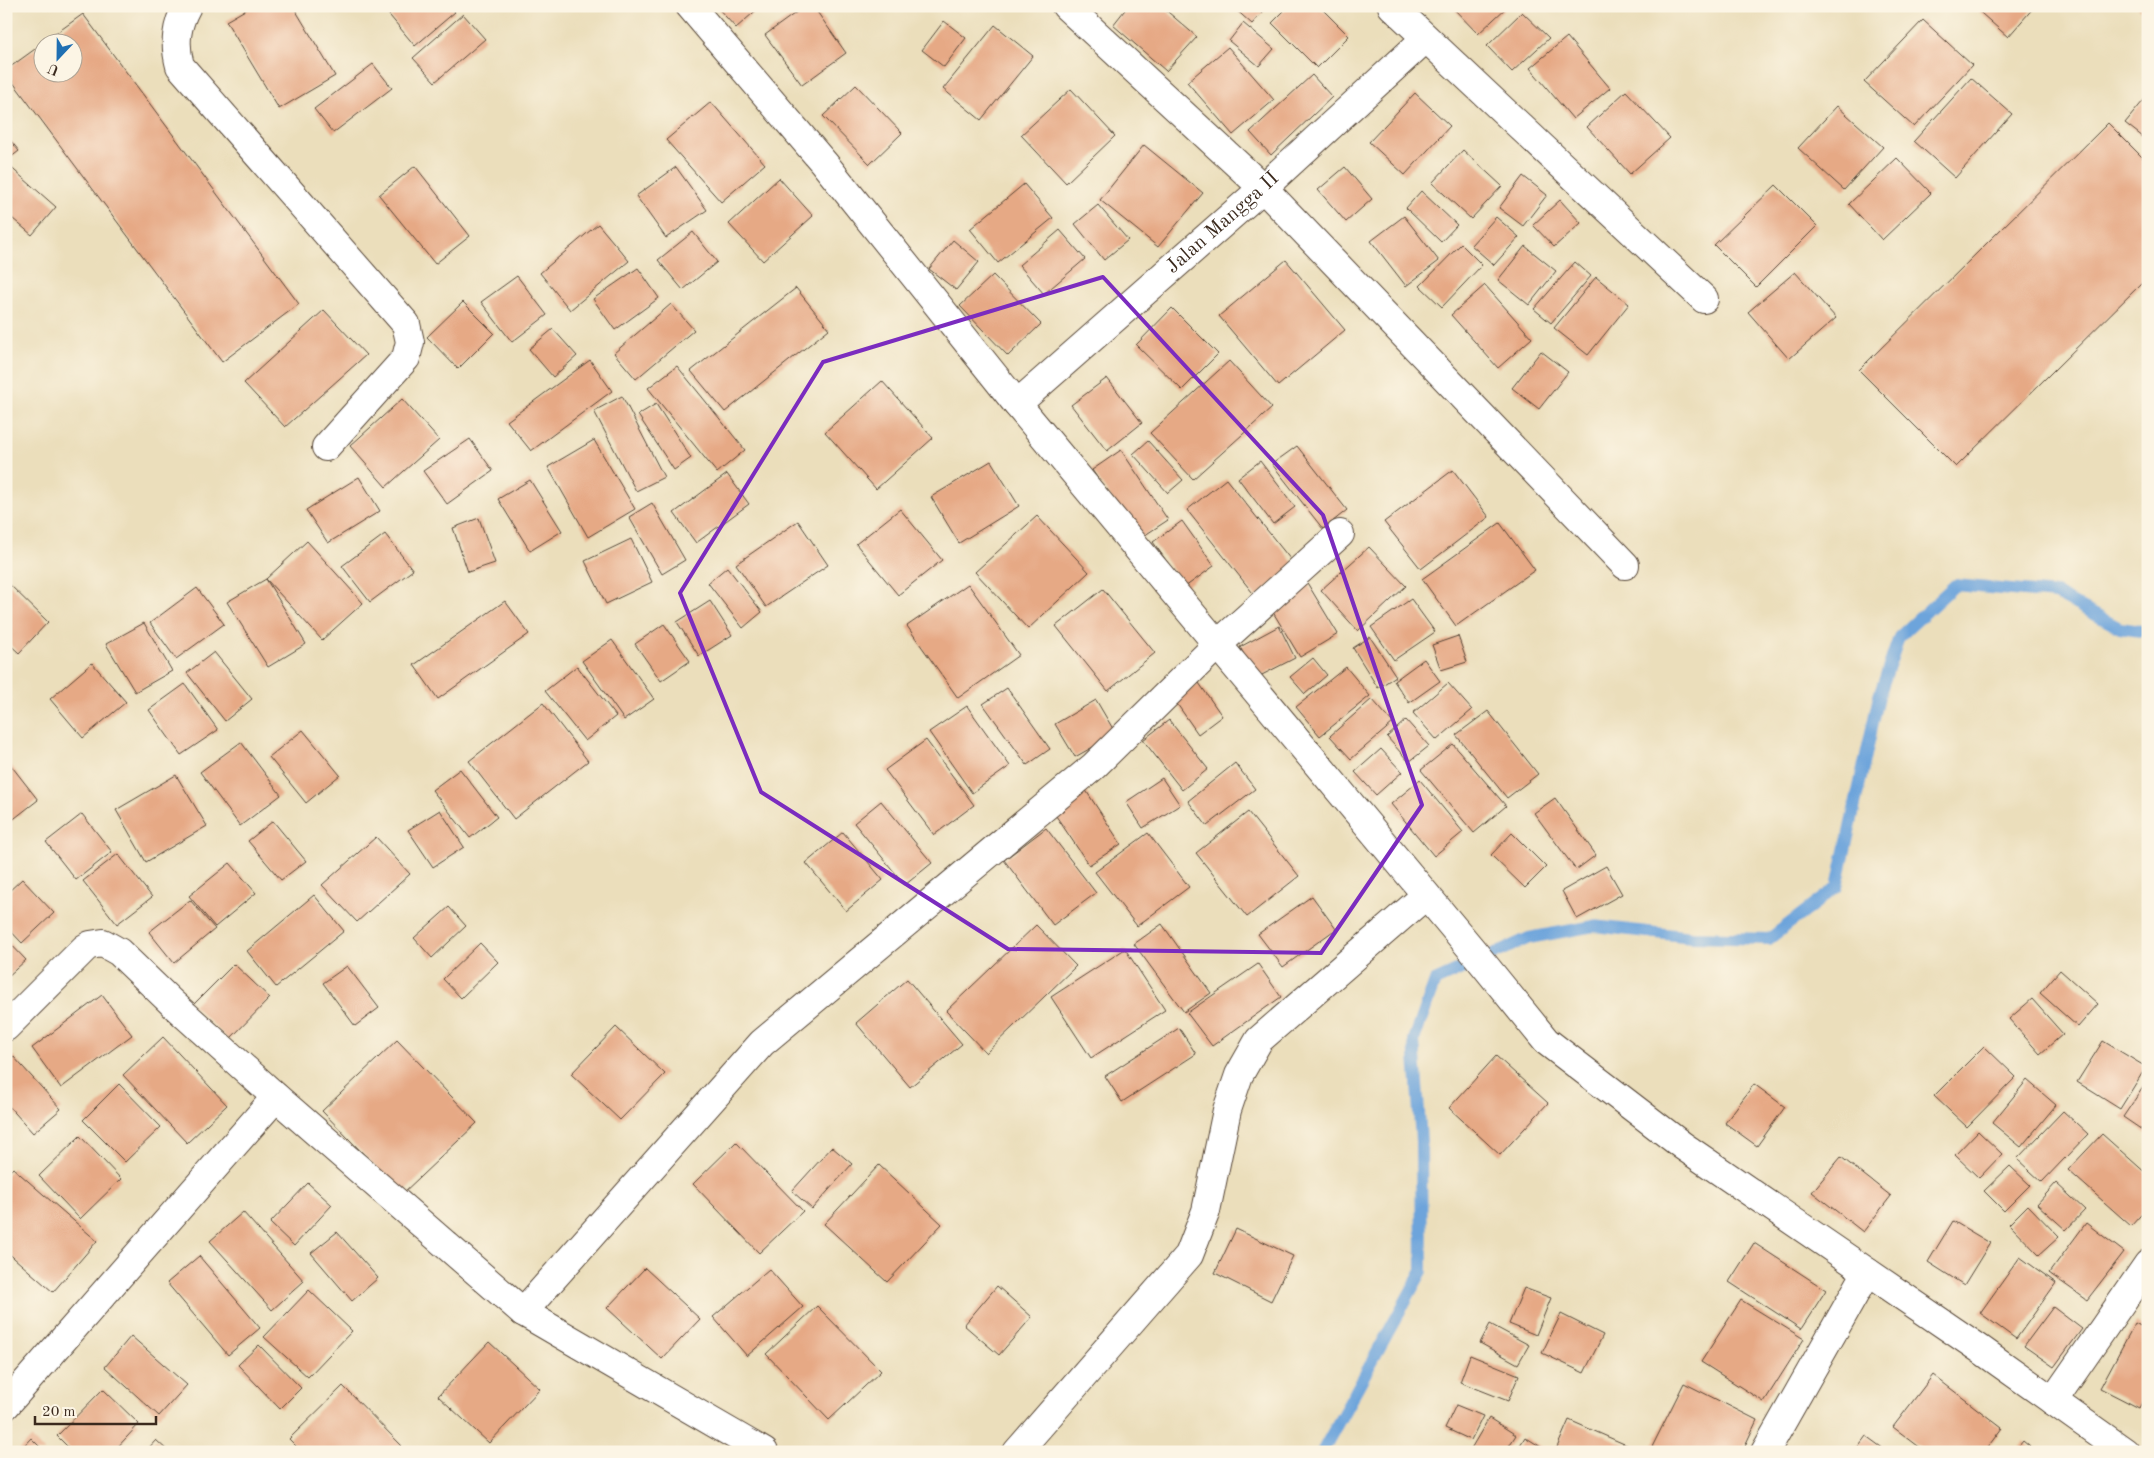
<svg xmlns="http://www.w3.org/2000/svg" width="2154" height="1458" font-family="'Old Standard TT',serif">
	<rect width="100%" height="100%" fill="#fcf5e5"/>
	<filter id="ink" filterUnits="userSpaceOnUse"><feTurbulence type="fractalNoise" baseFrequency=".02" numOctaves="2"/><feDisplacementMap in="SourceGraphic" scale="10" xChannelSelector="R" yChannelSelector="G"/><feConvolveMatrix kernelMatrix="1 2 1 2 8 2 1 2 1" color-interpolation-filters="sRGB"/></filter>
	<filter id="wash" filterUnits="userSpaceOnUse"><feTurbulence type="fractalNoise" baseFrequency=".0096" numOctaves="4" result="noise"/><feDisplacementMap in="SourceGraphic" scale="20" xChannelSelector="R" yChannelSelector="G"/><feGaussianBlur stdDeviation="1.12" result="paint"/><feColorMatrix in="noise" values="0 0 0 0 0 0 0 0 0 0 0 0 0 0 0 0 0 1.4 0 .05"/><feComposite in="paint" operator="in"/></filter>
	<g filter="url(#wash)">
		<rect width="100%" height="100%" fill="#ebdebb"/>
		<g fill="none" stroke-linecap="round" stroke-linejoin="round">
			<path stroke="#6da4db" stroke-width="12" d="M1322 1452 1422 1271 1421 1141 1414 1040 1435 981 1529 938 1594 926 1692 937 1769 939 1837 887 1879 696 1899 637 1955 585 2056 594 2120 628 2148 632"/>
		</g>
		<g id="blocks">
			<g fill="#e6a985">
				<path d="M252 6H293L335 76 279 109 226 21Z"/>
				<path d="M390 6H450L455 12 415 46 385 10Z"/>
				<path d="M716 6H761L736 28Z"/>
				<path d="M805 6H813L846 53 802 85 765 35Z"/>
				<path d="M1128 6H1161L1197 37 1166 71 1113 25Z"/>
				<path d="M1232 6H1268L1252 24Z"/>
				<path d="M1289 6H1319L1349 36 1317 68 1272 23Z"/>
				<path d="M1451 6H1508L1478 34Z"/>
				<path d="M1973 6H2035L2008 37Z"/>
				<path d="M2137 6H2148V16Z"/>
				<path d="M1522 12 1549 38 1512 72 1487 46Z"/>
				<path d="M83 14 299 304 222 362 6 73V70L42 44V72H72V42H44Z"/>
				<path d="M463 14 485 39 435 82 413 58Z"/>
				<path d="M1923 20 1972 65 1914 127 1864 82Z"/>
				<path d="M944 21 966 38 944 67 922 50Z"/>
				<path d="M1243 23 1274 49 1259 66 1229 41Z"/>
				<path d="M995 25 1033 56 981 120 943 89Z"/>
				<path d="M1567 37 1610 88 1573 119 1530 68Z"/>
				<path d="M1228 47 1274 100 1233 135 1187 82Z"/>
				<path d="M373 64 392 88 333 133 314 109Z"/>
				<path d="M1312 75 1332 97 1271 155 1250 132Z"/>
				<path d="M1971 78 2012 114 1955 178 1914 141Z"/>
				<path d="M856 85 902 133 870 164 823 116Z"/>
				<path d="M1071 89 1115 136 1066 183 1021 135Z"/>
				<path d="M1626 91 1670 138 1630 174 1587 127Z"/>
				<path d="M1415 93 1450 126 1405 175 1369 142Z"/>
				<path d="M2148 95V141L2125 123Z"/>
				<path d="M711 102 765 164 721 202 666 140Z"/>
				<path d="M1837 106 1883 147 1844 190 1798 148Z"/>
				<path d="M2108 123 2148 163V277L1956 467 1859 370Z"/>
				<path d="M6 135 19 151 6 161Z"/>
				<path d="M1144 145 1203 193 1158 247 1100 200Z"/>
				<path d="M1463 150 1502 186 1471 219 1432 183Z"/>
				<path d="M1897 158 1931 193 1882 240 1849 204Z"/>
				<path d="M7 164 56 207 32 235 6 213Z"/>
				<path d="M415 166 470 236 435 264 379 195Z"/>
				<path d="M676 167 707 210 666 238 636 196Z"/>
				<path d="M1345 167 1372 199 1346 222 1318 190Z"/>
				<path d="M1523 176 1547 195 1523 226 1499 208Z"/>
				<path d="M779 178 813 216 763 261 729 224Z"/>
				<path d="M1024 184 1053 218 998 263 970 229Z"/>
				<path d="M1776 185 1817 226 1756 287 1714 245Z"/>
				<path d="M1421 191 1457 225 1441 242 1406 208Z"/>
				<path d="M1560 200 1581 223 1554 247 1533 225Z"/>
				<path d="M1098 205 1128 240 1104 260 1075 224Z"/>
				<path d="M1404 216 1439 261 1406 286 1371 241Z"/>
				<path d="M1496 217 1519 237 1494 265 1471 245Z"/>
				<path d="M598 224 629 261 570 310 540 273Z"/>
				<path d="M1060 230 1085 259 1044 294 1019 265Z"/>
				<path d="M693 232 717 262 683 290 658 260Z"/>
				<path d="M953 240 979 262 956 290 929 269Z"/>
				<path d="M1461 244 1482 265 1442 307 1420 286Z"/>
				<path d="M1525 246 1556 271 1529 305 1498 280Z"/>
				<path d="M1286 260 1345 330 1278 386 1219 316Z"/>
				<path d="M1575 262 1591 276 1551 323 1534 309Z"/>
				<path d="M638 268 659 298 615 330 593 299Z"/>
				<path d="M1795 272 1836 318 1789 359 1748 312Z"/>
				<path d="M993 275 1041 324 1008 356 960 306Z"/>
				<path d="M517 276 547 315 512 342 481 302Z"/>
				<path d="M1596 277 1629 304 1588 355 1554 328Z"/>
				<path d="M1485 285 1532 338 1498 368 1451 315Z"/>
				<path d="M796 288 829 329 725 412 691 371Z"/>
				<path d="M463 302 494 333 458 369 427 337Z"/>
				<path d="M671 304 694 330 636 379 614 353Z"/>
				<path d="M1172 308 1218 354 1182 390 1136 345Z"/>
				<path d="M324 310 366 355 285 427 244 383Z"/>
				<path d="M553 329 577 356 553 377 529 349Z"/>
				<path d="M1541 351 1568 372 1539 409 1512 388Z"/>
				<path d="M590 360 612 391 531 451 507 421Z"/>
				<path d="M1229 361 1272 408 1193 479 1150 433Z"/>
				<path d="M677 366 745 450 717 473 648 388Z"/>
				<path d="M1107 378 1142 423 1107 451 1071 405Z"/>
				<path d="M882 381 933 438 876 489 825 432Z"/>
				<path d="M622 396 664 477 636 491 594 411Z"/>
				<path d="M402 399 439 440 386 487 350 446Z"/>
				<path d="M656 404 691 458 674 470 638 415Z"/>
				<path d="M470 439 493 471 447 504 423 471Z"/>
				<path d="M594 440 635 509 588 537 548 467Z"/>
				<path d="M1148 441 1183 480 1168 493 1133 454Z"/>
				<path d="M1297 446 1347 510 1323 529 1272 464Z"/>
				<path d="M1121 450 1168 520 1139 539 1092 470Z"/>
				<path d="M991 461 1019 506 959 543 931 497Z"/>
				<path d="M1260 461 1295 507 1273 524 1238 478Z"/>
				<path d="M1453 470 1489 517 1421 569 1384 522Z"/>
				<path d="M727 474 749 504 696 543 674 513Z"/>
				<path d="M359 477 380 511 328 543 306 510Z"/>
				<path d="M1226 479 1295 565 1256 597 1187 510Z"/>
				<path d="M530 480 562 531 530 551 498 499Z"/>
				<path d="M652 503 685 560 662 574 629 517Z"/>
				<path d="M900 509 942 560 898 595 856 544Z"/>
				<path d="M1037 516 1089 572 1028 629 975 572Z"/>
				<path d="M479 518 495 563 468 572 453 528Z"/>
				<path d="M798 521 828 565 766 607 736 564Z"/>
				<path d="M1182 521 1214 566 1185 587 1153 542Z"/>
				<path d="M1500 523 1535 570 1456 626 1422 579Z"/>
				<path d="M385 534 413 570 370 602 342 566Z"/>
				<path d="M631 539 652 582 606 604 585 561Z"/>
				<path d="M307 541 363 603 322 640 266 579Z"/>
				<path d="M1369 547 1406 586 1358 631 1321 590Z"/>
				<path d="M727 567 762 612 743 628 708 583Z"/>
				<path d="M266 579 306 644 268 667 227 602Z"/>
				<path d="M6 581 48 622 19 653 6 641Z"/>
				<path d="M1306 581 1338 634 1300 657 1268 604Z"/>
				<path d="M968 584 1019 655 958 698 907 626Z"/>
				<path d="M197 588 224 624 176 659 150 623Z"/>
				<path d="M1103 589 1155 653 1108 691 1056 626Z"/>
				<path d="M1411 599 1435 632 1394 660 1371 627Z"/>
				<path d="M505 601 529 634 438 699 414 665Z"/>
				<path d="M710 601 732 635 699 656 677 622Z"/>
				<path d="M144 623 172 671 135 692 106 644Z"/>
				<path d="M664 624 690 661 661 681 635 644Z"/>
				<path d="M1279 626 1295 658 1256 678 1240 647Z"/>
				<path d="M1458 636 1467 662 1441 670 1432 645Z"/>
				<path d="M1370 637 1396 676 1378 688 1353 648Z"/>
				<path d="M612 640 654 699 624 720 582 661Z"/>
				<path d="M214 652 252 699 225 721 187 673Z"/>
				<path d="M1313 658 1327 675 1305 694 1290 677Z"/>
				<path d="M1424 659 1440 681 1409 703 1394 681Z"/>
				<path d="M92 663 126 702 83 738 50 699Z"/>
				<path d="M577 666 616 716 585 741 545 691Z"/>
				<path d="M1346 667 1370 696 1320 736 1296 707Z"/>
				<path d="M1199 683 1222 716 1198 734 1175 701Z"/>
				<path d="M1448 683 1472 710 1437 740 1413 713Z"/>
				<path d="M185 684 218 730 181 755 149 710Z"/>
				<path d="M1007 688 1050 749 1027 765 983 704Z"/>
				<path d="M1372 699 1393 723 1351 759 1330 736Z"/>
				<path d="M1096 700 1116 734 1075 757 1055 724Z"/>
				<path d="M543 703 588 761 514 819 469 761Z"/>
				<path d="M967 706 1010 766 972 793 929 732Z"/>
				<path d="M1488 711 1538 774 1507 798 1456 735Z"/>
				<path d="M1169 720 1208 769 1182 790 1143 740Z"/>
				<path d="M1406 720 1429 746 1409 762 1387 737Z"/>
				<path d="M303 730 340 775 306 803 269 757Z"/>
				<path d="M926 740 974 805 934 835 885 770Z"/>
				<path d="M241 742 281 795 240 826 200 772Z"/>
				<path d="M1453 744 1506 806 1474 833 1421 770Z"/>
				<path d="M1381 749 1402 772 1376 795 1355 772Z"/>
				<path d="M6 759 38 800 6 825Z"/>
				<path d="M1235 763 1255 789 1207 826 1188 801Z"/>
				<path d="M460 769 497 817 470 838 432 790Z"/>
				<path d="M176 775 207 826 146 862 116 810Z"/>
				<path d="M1162 778 1180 805 1143 828 1126 802Z"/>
				<path d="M1420 780 1463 832 1434 856 1391 804Z"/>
				<path d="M1085 789 1121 844 1089 865 1052 810Z"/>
				<path d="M1555 798 1596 855 1576 870 1534 813Z"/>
				<path d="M881 801 932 863 905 885 854 823Z"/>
				<path d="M440 810 464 847 433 867 408 830Z"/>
				<path d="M1248 812 1299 876 1247 917 1196 853Z"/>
				<path d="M82 814 112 852 76 880 46 842Z"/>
				<path d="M273 821 306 861 281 880 248 841Z"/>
				<path d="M1046 828 1096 893 1053 925 1004 860Z"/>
				<path d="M843 832 883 880 846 911 806 863Z"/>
				<path d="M1148 833 1189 887 1137 926 1095 872Z"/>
				<path d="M1512 833 1546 867 1525 888 1491 855Z"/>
				<path d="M376 837 410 874 357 922 322 885Z"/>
				<path d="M118 854 152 897 117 924 83 881Z"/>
				<path d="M230 863 256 893 215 927 189 896Z"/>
				<path d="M1606 866 1622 894 1577 919 1562 891Z"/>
				<path d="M22 879 54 913 22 943 6 926V894Z"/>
				<path d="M314 895 344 931 276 987 247 951Z"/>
				<path d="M1312 896 1336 929 1283 967 1258 934Z"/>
				<path d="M190 900 215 929 174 963 149 932Z"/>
				<path d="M449 907 466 926 432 958 414 938Z"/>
				<path d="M1162 924 1211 993 1184 1012 1134 944Z"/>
				<path d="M1036 925 1076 966 986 1053 946 1011Z"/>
				<path d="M6 939 26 960 6 978Z"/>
				<path d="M480 943 498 962 461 998 443 979Z"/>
				<path d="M1125 949 1165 1010 1091 1058 1051 997Z"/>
				<path d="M234 964 270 998 229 1040 193 1005Z"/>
				<path d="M1258 964 1281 997 1212 1046 1187 1013Z"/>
				<path d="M347 966 379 1008 355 1026 323 983Z"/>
				<path d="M2060 970 2098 1004 2078 1027 2040 993Z"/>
				<path d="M907 979 962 1044 910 1087 856 1023Z"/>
				<path d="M102 995 132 1035 61 1088 32 1048Z"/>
				<path d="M2032 999 2063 1034 2040 1054 2009 1019Z"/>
				<path d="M616 1027 665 1074 620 1120 571 1074Z"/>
				<path d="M1179 1028 1196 1054 1122 1102 1105 1076Z"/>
				<path d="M163 1037 227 1105 187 1143 123 1075Z"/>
				<path d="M397 1040 477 1123 402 1194 322 1111Z"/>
				<path d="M2103 1041 2146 1067 2120 1109 2077 1082Z"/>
				<path d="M1984 1046 2016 1077 1967 1127 1934 1096Z"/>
				<path d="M13 1056 61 1109 33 1133 6 1103V1061Z"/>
				<path d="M1496 1056 1548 1103 1500 1155 1449 1108Z"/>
				<path d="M2027 1080 2056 1105 2021 1147 1992 1123Z"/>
				<path d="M2148 1080V1134L2123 1117Z"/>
				<path d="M119 1084 161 1127 125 1162 83 1120Z"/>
				<path d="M1754 1084 1785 1107 1757 1146 1725 1123Z"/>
				<path d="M2063 1111 2088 1134 2042 1182 2017 1159Z"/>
				<path d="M1978 1131 2002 1154 1979 1178 1955 1155Z"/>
				<path d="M2102 1134 2148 1175V1207L2131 1226 2068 1170Z"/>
				<path d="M80 1136 121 1179 80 1219 39 1176Z"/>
				<path d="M736 1142 803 1211 759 1253 693 1184Z"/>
				<path d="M832 1147 852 1164 812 1209 792 1191Z"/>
				<path d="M1841 1157 1891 1196 1863 1232 1812 1192Z"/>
				<path d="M879 1165 942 1224 887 1282 824 1224Z"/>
				<path d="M2010 1166 2030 1185 2004 1211 1984 1191Z"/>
				<path d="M13 1168 97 1241 53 1292 6 1251V1175Z"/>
				<path d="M308 1183 332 1205 294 1246 270 1223Z"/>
				<path d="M2056 1183 2085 1210 2066 1230 2037 1204Z"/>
				<path d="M2028 1205 2059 1237 2039 1255 2009 1224Z"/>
				<path d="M243 1212 304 1281 272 1310 210 1241Z"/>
				<path d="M1953 1221 1990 1243 1964 1285 1928 1262Z"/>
				<path d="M2086 1223 2124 1252 2087 1300 2049 1273Z"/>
				<path d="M1236 1229 1293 1256 1271 1301 1215 1273Z"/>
				<path d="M337 1232 378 1278 352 1301 311 1253Z"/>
				<path d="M1754 1243 1826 1290 1801 1329 1729 1282Z"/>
				<path d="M199 1256 260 1328 228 1355 167 1283Z"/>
				<path d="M2020 1257 2056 1283 2016 1339 1980 1313Z"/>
				<path d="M645 1268 700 1319 662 1359 607 1308Z"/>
				<path d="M769 1269 803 1307 747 1356 713 1317Z"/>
				<path d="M997 1286 1032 1317 999 1355 964 1325Z"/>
				<path d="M1524 1288 1551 1298 1536 1335 1509 1324Z"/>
				<path d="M309 1290 352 1331 308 1377 264 1337Z"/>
				<path d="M1741 1300 1804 1339 1764 1402 1701 1362Z"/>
				<path d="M817 1306 881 1371 829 1420 766 1354Z"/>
				<path d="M2053 1307 2082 1329 2054 1367 2024 1346Z"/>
				<path d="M1561 1314 1603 1335 1584 1373 1542 1353Z"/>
				<path d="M2135 1323 2148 1330V1391L2139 1408 2100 1388Z"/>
				<path d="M1490 1324 1529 1345 1518 1364 1480 1343Z"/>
				<path d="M131 1336 187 1385 159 1416 105 1367Z"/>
				<path d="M489 1342 540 1389 489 1443 438 1396Z"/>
				<path d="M259 1345 301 1388 280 1409 238 1365Z"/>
				<path d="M1470 1355 1519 1375 1508 1401 1460 1382Z"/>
				<path d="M1933 1375 2002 1428 1984 1452H1926L1893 1427Z"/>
				<path d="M1684 1383 1757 1420 1742 1452H1662L1652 1447Z"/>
				<path d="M343 1386 401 1445 394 1452H302L289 1439Z"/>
				<path d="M103 1389 139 1424 113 1452H73L57 1436Z"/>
				<path d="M1456 1405 1483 1416 1471 1440 1445 1428Z"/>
				<path d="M1489 1418 1516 1435 1505 1452H1469Z"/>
				<path d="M1569 1420 1638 1450 1637 1452H1555Z"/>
				<path d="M1866 1436 1888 1452H1854Z"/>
				<path d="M1525 1437 1549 1452H1516Z"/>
				<path d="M31 1438 45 1452H18Z"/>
				<path d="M156 1440 169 1452H145Z"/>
				<path d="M2023 1441 2036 1452H2014Z"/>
			</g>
		</g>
	</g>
	<g filter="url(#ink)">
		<use href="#blocks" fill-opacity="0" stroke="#554536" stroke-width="1"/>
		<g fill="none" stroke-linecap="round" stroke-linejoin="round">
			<g stroke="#554536" stroke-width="30">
				<g id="minor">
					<path d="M187 6C176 26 174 44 180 66L406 324 410 342 406 358 326 447"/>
					<path d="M690 6 824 163 1017 404 1473 951 1546 1041 1683 1146 1980 1349 2125 1452"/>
					<path d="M1066 6 1263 188 1625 565"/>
					<path d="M1392 6 1704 299"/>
					<path id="s1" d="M1017 404 1263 188 1425 39"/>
					<path d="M6 1027 85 948 90 945 103 943 119 952 173 1004 276 1097 523 1312 764 1452"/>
					<path d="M523 1312 762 1043 1094 766 1217 645 1340 534"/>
					<path d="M2053 1401 2148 1264"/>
					<path d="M6 1405 276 1097"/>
					<path d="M1017 1452 1189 1255 1206 1211 1227 1110 1239 1075 1259 1040 1425 896"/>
					<path d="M1765 1452 1867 1272"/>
				</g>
			</g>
			<use href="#minor" stroke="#fff" stroke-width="28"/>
		</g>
	</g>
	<path fill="none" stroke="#7b2cbf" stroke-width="4" stroke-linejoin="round" d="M1103 277 1323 515 1422 805 1321 953 1008 949 761 792 680 593 823 362Z"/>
	<g text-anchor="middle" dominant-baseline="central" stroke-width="4" stroke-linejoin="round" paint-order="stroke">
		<g font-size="20" fill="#3b2a1e" stroke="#fcf5e5">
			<text stroke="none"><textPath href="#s1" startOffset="274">Jalan Mangga II</textPath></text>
		</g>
	</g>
	<rect width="2154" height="1458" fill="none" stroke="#fcf5e5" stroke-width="25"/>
	<g transform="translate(58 58) rotate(202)"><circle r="24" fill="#fcf5e5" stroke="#afa495"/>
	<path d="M0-4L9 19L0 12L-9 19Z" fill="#1f6fb2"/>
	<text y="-8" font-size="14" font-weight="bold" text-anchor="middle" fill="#3b2a1e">U</text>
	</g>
	<path d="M35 1416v8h121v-8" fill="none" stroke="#3b2a1e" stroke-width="2.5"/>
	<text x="42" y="1416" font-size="15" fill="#3b2a1e" stroke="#fcf5e5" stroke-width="4" paint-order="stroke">20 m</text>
</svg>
